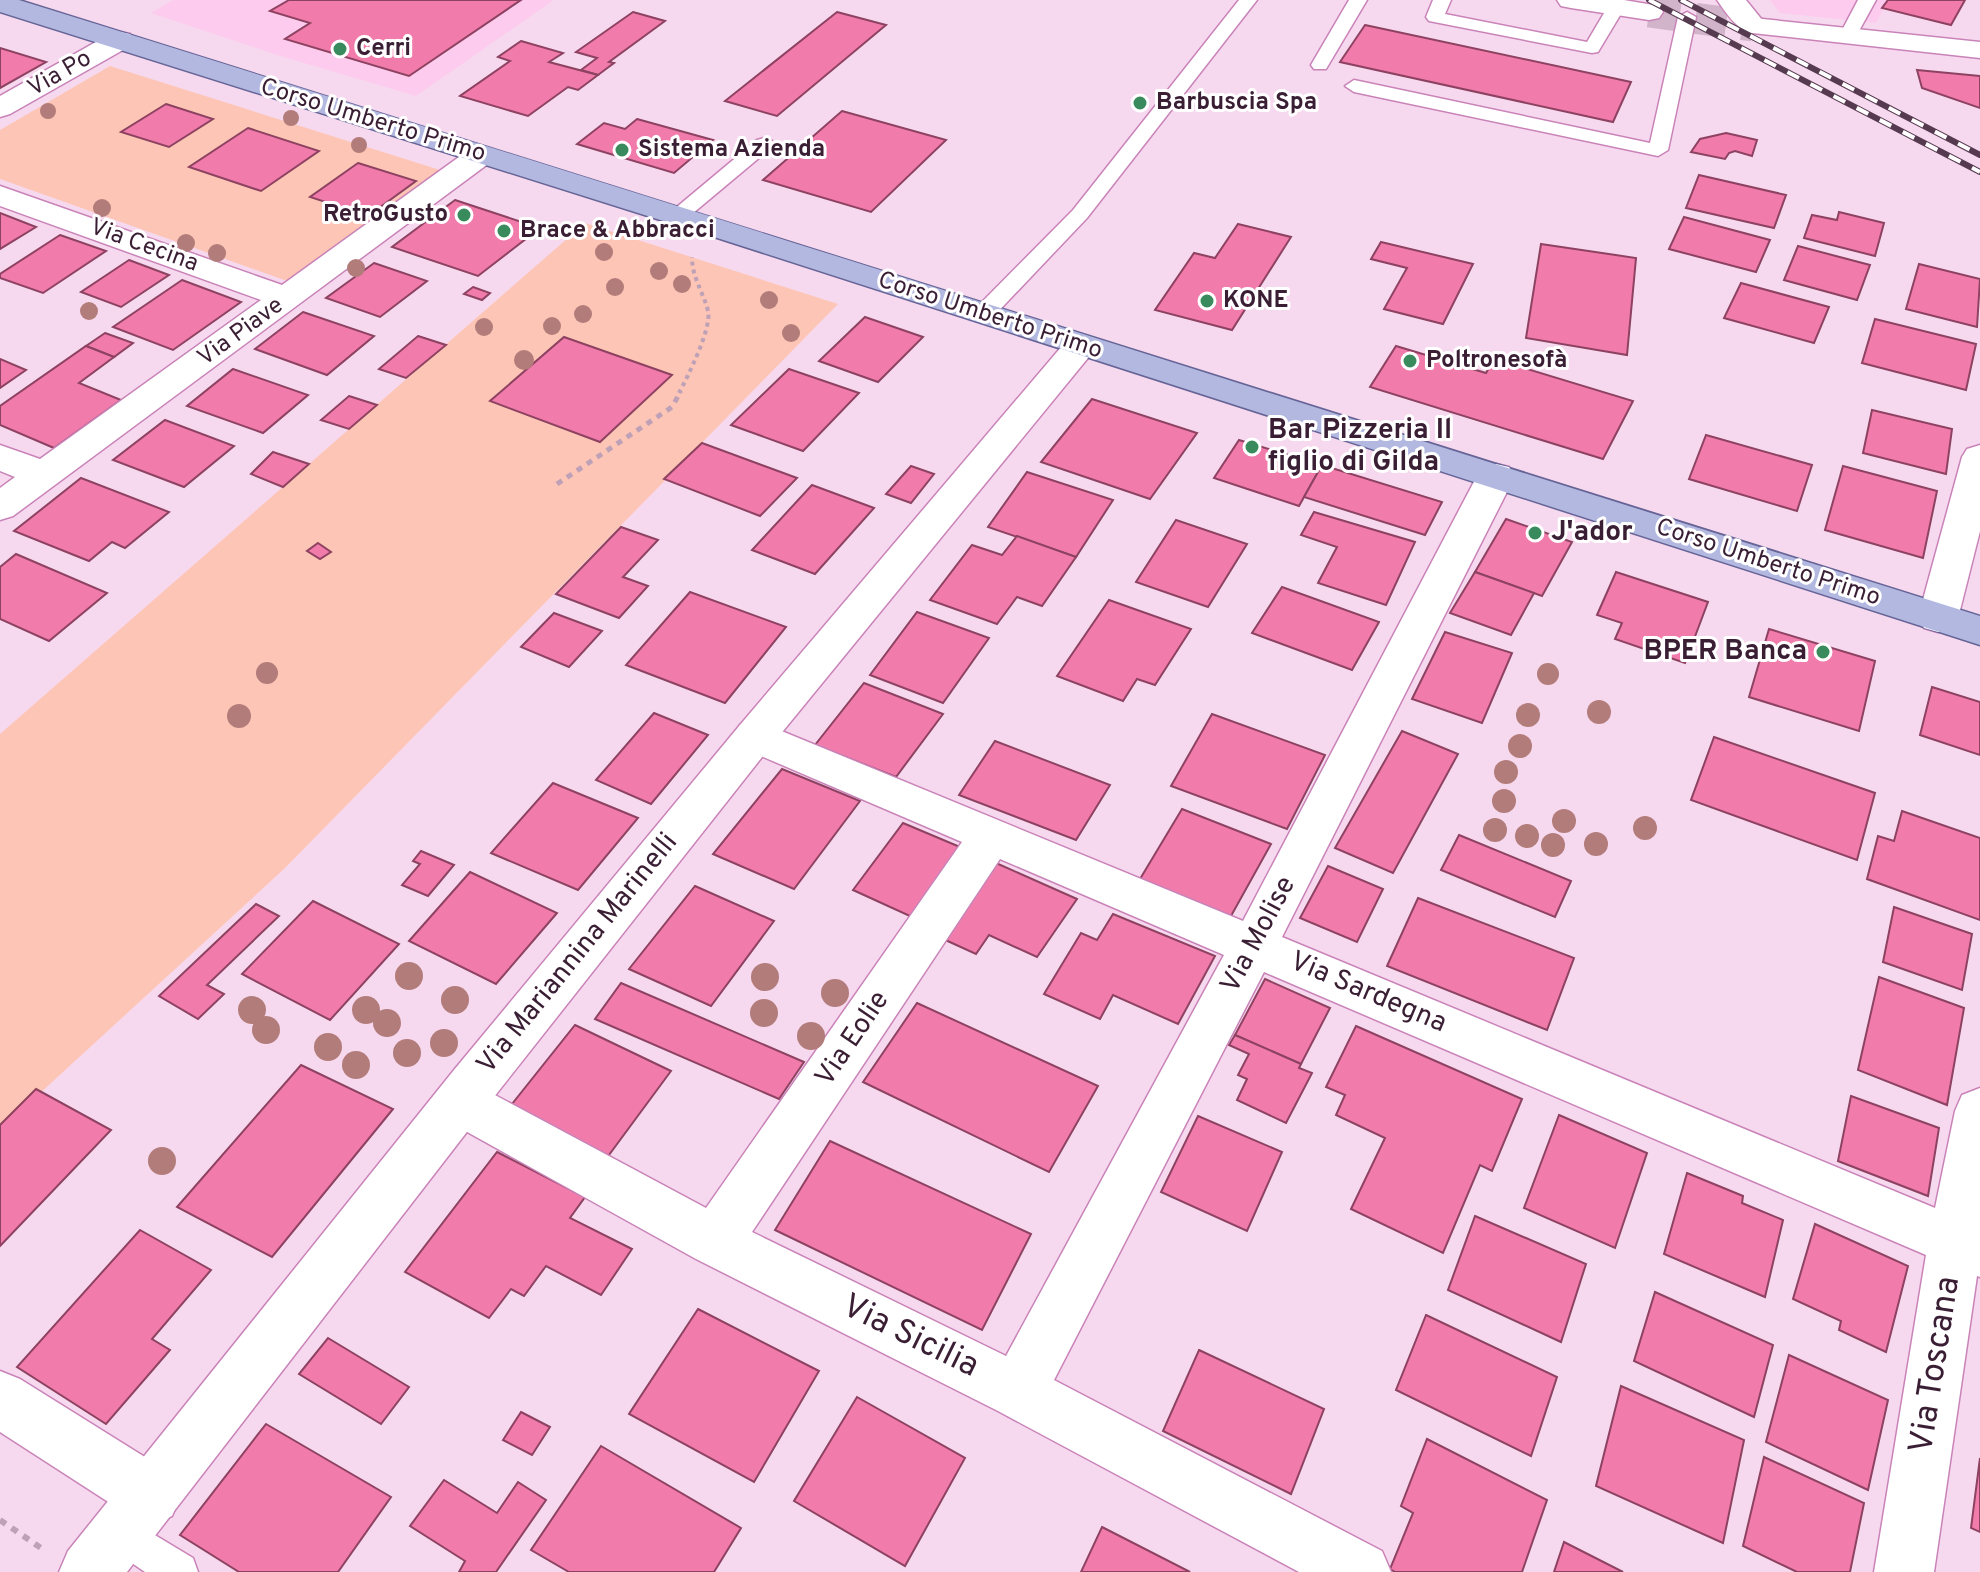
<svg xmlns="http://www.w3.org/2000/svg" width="1980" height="1572" font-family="Overpass,sans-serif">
	<rect width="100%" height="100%" fill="#f7d9ef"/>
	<g fill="#fccbee">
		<path d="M173 0H554L416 96 277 55 151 13Z"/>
		<path d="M1770 0H1888L1876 23 1780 13Z"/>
	</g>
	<g fill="#fdc5b5">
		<path d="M110 66 440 170 290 282 0 179V130Z"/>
		<path d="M585 223 838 304 285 868 0 1130V734Z"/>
	</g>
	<g fill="#f17cab" stroke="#8e4261" stroke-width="2">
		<path d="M289 0H521L409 76 285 39 310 23 270 11Z"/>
		<path d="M1888 0H1965L1951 25 1882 8Z"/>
		<path d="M633 12 665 21 609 62 614 63 598 75 581 70 597 58 576 52Z"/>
		<path d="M837 12 886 25 777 116 725 101Z"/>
		<path d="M1365 25 1631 82 1613 122 1340 62Z"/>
		<path d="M521 41 563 53 549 62 598 75 578 90 568 87 528 116 460 96 510 61 498 57Z"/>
		<path d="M0 48 46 62 0 88Z"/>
		<path d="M1917 70 1980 76V108L1922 88Z"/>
		<path d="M166 104 213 119 169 147 121 132Z"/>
		<path d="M842 111 946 140 871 212 763 180Z"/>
		<path d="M637 119 713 140 674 173 577 144 604 123 625 129Z"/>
		<path d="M248 128 319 151 261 191 189 167Z"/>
		<path d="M1726 133 1757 140 1752 156 1735 151 1729 153 1725 159 1691 152 1700 139Z"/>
		<path d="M358 163 416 181 368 216 310 197Z"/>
		<path d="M1699 175 1786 195 1774 228 1686 208Z"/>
		<path d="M455 200 540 228 478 276 392 247Z"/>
		<path d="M1839 212 1884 223 1875 256 1804 238 1812 215 1837 220Z"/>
		<path d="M0 213 36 227 0 249Z"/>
		<path d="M1684 217 1770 240 1756 272 1669 249Z"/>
		<path d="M1238 224 1291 237 1232 330 1155 310 1194 253 1215 258Z"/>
		<path d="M60 235 106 251 43 293 0 278V274Z"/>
		<path d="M1381 242 1473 264 1443 324 1384 309 1407 268 1371 259Z"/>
		<path d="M1541 244 1636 258 1627 355 1526 338Z"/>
		<path d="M1798 246 1870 265 1857 300 1784 280Z"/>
		<path d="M129 260 169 275 121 307 81 292Z"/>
		<path d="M374 263 427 281 380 317 326 298Z"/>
		<path d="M1919 264 1980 279 1977 327 1906 309Z"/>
		<path d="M182 280 241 302 173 350 113 327Z"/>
		<path d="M1741 283 1829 307 1814 343 1724 318Z"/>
		<path d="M473 287 490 293 482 300 464 294Z"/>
		<path d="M303 312 374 336 327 375 255 349Z"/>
		<path d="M865 317 923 337 878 382 819 361Z"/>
		<path d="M1875 319 1976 344 1966 390 1862 363Z"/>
		<path d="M105 333 133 343 114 357 86 346Z"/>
		<path d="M418 336 446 345 406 378 379 369Z"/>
		<path d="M564 337 672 375 600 442 490 401Z"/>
		<path d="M86 346 114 357 79 383 121 400 54 448 0 425V406Z"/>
		<path d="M1396 346 1486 373 1494 359 1633 401 1603 459 1370 387Z"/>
		<path d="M0 359 26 370 0 388Z"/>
		<path d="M233 369 308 395 263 433 187 406Z"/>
		<path d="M789 369 859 393 803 451 731 425Z"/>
		<path d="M349 396 377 405 349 429 321 420Z"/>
		<path d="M1092 399 1197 433 1150 499 1041 462Z"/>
		<path d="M1872 410 1952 429 1946 474 1863 453Z"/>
		<path d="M165 420 234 446 184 487 113 460Z"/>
		<path d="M1706 435 1812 465 1797 511 1689 479Z"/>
		<path d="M1239 440 1322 465 1299 506 1214 478Z"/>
		<path d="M702 443 797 478 760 516 664 479Z"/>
		<path d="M273 452 309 464 283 487 251 474Z"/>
		<path d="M1322 465 1442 502 1425 535 1304 497Z"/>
		<path d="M911 466 934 474 911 503 886 494Z"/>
		<path d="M1843 466 1937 491 1923 558 1825 530Z"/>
		<path d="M1027 472 1113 500 1076 557 988 527Z"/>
		<path d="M81 478 169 512 125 548 112 542 89 561 14 531Z"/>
		<path d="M812 485 874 508 815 574 752 550Z"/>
		<path d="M1314 512 1415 542 1386 605 1318 583 1337 547 1301 535Z"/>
		<path d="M1506 519 1572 542 1542 596 1475 572Z"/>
		<path d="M1176 520 1247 544 1208 607 1136 582Z"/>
		<path d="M621 527 658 540 623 577 648 586 619 618 556 594Z"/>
		<path d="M1017 536 1076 557 1042 606 1017 597 997 624 930 600 972 545 1002 555Z"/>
		<path d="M318 543 331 552 320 559 307 551Z"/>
		<path d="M16 554 107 593 49 641 0 619V567Z"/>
		<path d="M1475 572 1534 593 1511 635 1450 613Z"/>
		<path d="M1616 572 1708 602 1685 663 1615 639 1622 623 1597 615Z"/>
		<path d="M1282 587 1379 622 1352 670 1252 633Z"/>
		<path d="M690 592 786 627 725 703 626 665Z"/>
		<path d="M1109 600 1191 629 1155 685 1137 679 1123 701 1057 676Z"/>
		<path d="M917 612 989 638 943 703 870 675Z"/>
		<path d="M554 613 602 631 569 667 521 647Z"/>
		<path d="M1769 629 1875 661 1859 731 1749 697Z"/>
		<path d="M1445 632 1512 653 1482 723 1412 699Z"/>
		<path d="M864 683 943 714 896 777 815 745Z"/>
		<path d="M1932 687 1980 702V755L1920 735Z"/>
		<path d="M654 713 708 735 651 804 596 780Z"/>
		<path d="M1212 714 1325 755 1287 829 1171 786Z"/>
		<path d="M1402 731 1458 754 1393 873 1335 848Z"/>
		<path d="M1714 737 1875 793 1857 860 1691 800Z"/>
		<path d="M995 741 1110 785 1076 840 959 795Z"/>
		<path d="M782 769 860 801 794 889 713 854Z"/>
		<path d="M553 783 638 818 578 890 491 853Z"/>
		<path d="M1182 809 1271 844 1231 916 1140 879Z"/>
		<path d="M1902 811 1980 838V920L1867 879 1878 836 1894 841Z"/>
		<path d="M903 823 960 847 912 917 853 890Z"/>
		<path d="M1459 835 1571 881 1555 917 1441 870Z"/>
		<path d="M421 851 454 865 428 896 402 885 420 864 413 861Z"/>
		<path d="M996 863 1077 899 1037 957 989 935 976 954 941 938Z"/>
		<path d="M1328 866 1383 889 1357 942 1300 918Z"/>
		<path d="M470 872 557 913 496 984 409 941Z"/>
		<path d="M695 886 774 921 711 1006 629 969Z"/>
		<path d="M1418 898 1574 958 1547 1030 1387 966Z"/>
		<path d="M313 901 399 944 330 1020 242 974Z"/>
		<path d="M256 904 279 916 207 985 224 994 198 1019 159 996Z"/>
		<path d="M1894 907 1972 934 1962 990 1883 962Z"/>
		<path d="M1113 914 1215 956 1178 1024 1113 995 1100 1019 1044 994 1081 933 1097 940Z"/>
		<path d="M1879 977 1964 1008 1947 1105 1858 1070Z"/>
		<path d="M1265 979 1330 1008 1301 1064 1235 1035Z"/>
		<path d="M621 983 804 1062 779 1099 595 1019Z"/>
		<path d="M917 1003 1098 1086 1049 1172 863 1082Z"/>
		<path d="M575 1025 671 1071 606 1159 508 1109Z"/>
		<path d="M1356 1026 1522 1099 1492 1171 1480 1165 1443 1253 1351 1209 1385 1138 1336 1115 1345 1095 1326 1087Z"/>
		<path d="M1235 1035 1301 1064 1299 1068 1312 1073 1286 1123 1237 1100 1247 1079 1238 1075 1249 1054 1229 1045Z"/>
		<path d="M301 1065 393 1109 272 1257 177 1207Z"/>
		<path d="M36 1089 111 1130 0 1246V1125Z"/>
		<path d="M1851 1096 1939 1128 1928 1196 1838 1161Z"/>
		<path d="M1559 1115 1647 1153 1615 1248 1524 1208Z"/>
		<path d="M1198 1116 1282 1152 1247 1231 1161 1192Z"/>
		<path d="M830 1141 1031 1234 982 1330 775 1230Z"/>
		<path d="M497 1152 585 1197 570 1218 632 1249 601 1295 546 1266 524 1296 511 1289 489 1318 405 1272Z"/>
		<path d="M1687 1173 1743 1196 1742 1203 1783 1220 1765 1297 1664 1254Z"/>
		<path d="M1475 1216 1586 1264 1561 1342 1448 1290Z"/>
		<path d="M1815 1224 1908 1266 1886 1352 1839 1330 1841 1321 1793 1299Z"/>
		<path d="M140 1230 211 1270 152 1339 170 1350 106 1424 17 1367Z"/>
		<path d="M1655 1292 1773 1345 1754 1417 1634 1361Z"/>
		<path d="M698 1309 819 1371 754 1482 629 1414Z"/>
		<path d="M1426 1315 1557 1377 1531 1456 1396 1390Z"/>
		<path d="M328 1338 409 1387 381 1424 299 1374Z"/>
		<path d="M1199 1350 1324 1409 1291 1494 1163 1431Z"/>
		<path d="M1789 1355 1888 1400 1868 1490 1766 1442Z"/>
		<path d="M1621 1386 1744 1440 1723 1543 1596 1486Z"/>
		<path d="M857 1397 965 1458 905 1566 794 1501Z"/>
		<path d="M521 1412 550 1427 532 1455 503 1440Z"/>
		<path d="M266 1424 391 1497 338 1572H239L180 1535Z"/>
		<path d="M1427 1439 1547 1500 1522 1572H1395L1390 1569 1413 1513 1401 1506Z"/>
		<path d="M601 1446 741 1528 714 1572H569L531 1550Z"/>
		<path d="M1764 1457 1864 1503 1850 1572H1797L1743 1546Z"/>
		<path d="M1980 1458V1532L1971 1528Z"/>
		<path d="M444 1480 497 1513 518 1482 546 1500 496 1572H459L465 1561 410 1526Z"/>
		<path d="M1102 1527 1190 1572H1081Z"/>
		<path d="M1564 1542 1623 1572H1554Z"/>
	</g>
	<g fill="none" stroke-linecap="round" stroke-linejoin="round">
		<path stroke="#d1b4ca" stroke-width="31" stroke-dasharray="31 16" stroke-linecap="butt" d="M1649 12 1753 26"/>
		<g stroke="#c983b8" stroke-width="3">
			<g id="lane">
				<path d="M1239 0H1257L1087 218 991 319H975L972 314 975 309 1073 210Z"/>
				<path d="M1349 0H1367L1326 69H1314L1311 65Z"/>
				<path d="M1433 0H1451L1445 14 1587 42 1610 3 1616 2 1625 7 1598 52 1592 53 1429 21 1426 17Z"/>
				<path d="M1858 0H1876L1854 40H1842L1839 36Z"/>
				<path d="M1687 12 1696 17 1668 150 1658 156 1354 92 1345 86 1354 80 1650 143 1678 17Z"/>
				<path d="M764 138 771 140 774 144 771 148 686 219H672L669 215 672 211 757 140Z"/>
				<path d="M120 1514 193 1558 198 1572H145L107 1546 101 1533 107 1520Z"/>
			</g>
		</g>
		<g stroke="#c983b8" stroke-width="3">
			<g id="street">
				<path d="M1717 0H1746L1767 26 1763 32C1741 37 1729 17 1717 0Z"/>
				<path d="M120 32 130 34 134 40 130 46 10 114 0 117V96L110 34Z"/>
				<path d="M481 146 492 149 496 155 492 161 13 516 0 520V488L15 477 0 471V445L40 459 261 300 0 206V186L282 285 470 149Z"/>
				<path d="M1980 445V531L1958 618 1952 628 1938 632 1924 628 1918 618 1962 457 1967 449Z"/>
				<path d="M1496 464 1509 467 1515 476 1282 937 1935 1208 1955 1111 1962 1095 1980 1088V1277L1977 1276 1934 1572H1874L1926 1255 1264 972 1054 1380 1382 1551 1391 1572H1299L998 1411 696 1259 442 1118 435 1102 442 1086 460 1080 478 1086 706 1208 962 842 740 747 734 736 740 725 755 720 1243 921 1477 476 1483 467ZM1000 859 1224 955 1006 1356 752 1232Z"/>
				<path d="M0 1371 20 1379 172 1474 181 1495 172 1516 151 1525 130 1516 0 1432Z"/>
			</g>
		</g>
		<g stroke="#c983b8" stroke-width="3">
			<g id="secondary">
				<path d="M1557 0H1624L1659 6 1663 12 1659 18 1649 20 1571 8 1561 6Z"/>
				<path d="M1753 18 1980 42V58L1743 32 1739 26 1743 20Z"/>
				<path d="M1080 336 1092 339 1097 346 1092 353 770 747 490 1102 127 1572H59L68 1551 454 1070 740 725 1068 339Z"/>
			</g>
		</g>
		<g stroke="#666496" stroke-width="3">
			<path id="primary" d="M0 0H19C673 203 1326 412 1980 616V645L711 236 0 12Z"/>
		</g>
		<path stroke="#bea1b7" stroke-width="4" stroke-dasharray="4 4" stroke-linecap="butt" d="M679 393C688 376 712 328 708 311 703 291 692 278 692 257"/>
		<path stroke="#bea1b7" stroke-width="5" stroke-dasharray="6 6" stroke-linecap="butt" d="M557 484 672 407 681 391"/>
		<path stroke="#bea1b7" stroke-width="6" stroke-dasharray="7 7" stroke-linecap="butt" d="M0 1520 41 1548"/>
		<use href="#lane" fill="#fff" fill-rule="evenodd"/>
		<use href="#street" fill="#fff" fill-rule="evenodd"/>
		<use href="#secondary" fill="#fff" fill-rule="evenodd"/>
		<use href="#primary" fill="#b2b8df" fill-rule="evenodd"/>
		<g stroke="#563a50" stroke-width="6">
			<g id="rail">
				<path d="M1649 0 1980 172"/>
				<path d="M1681 0 1980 155"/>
			</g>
		</g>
		<use href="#rail" stroke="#fff" stroke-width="4" stroke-dasharray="13" stroke-linecap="butt"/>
	</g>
	<g fill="#b27c7a">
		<circle cx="48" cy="111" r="8"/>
		<circle cx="291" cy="118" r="8"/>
		<circle cx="359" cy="145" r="8"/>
		<circle cx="102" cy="208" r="9"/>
		<circle cx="186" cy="243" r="9"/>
		<circle cx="604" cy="252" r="9"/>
		<circle cx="217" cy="253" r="9"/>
		<circle cx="356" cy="268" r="9"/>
		<circle cx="659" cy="271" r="9"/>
		<circle cx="682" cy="284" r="9"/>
		<circle cx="615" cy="287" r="9"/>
		<circle cx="769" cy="300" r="9"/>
		<circle cx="89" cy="311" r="9"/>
		<circle cx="583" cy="314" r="9"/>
		<circle cx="552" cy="326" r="9"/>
		<circle cx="484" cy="327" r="9"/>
		<circle cx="791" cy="333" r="9"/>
		<circle cx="524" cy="360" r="10"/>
		<circle cx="267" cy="673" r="11"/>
		<circle cx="1548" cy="674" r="11"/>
		<circle cx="1599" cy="712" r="12"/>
		<circle cx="1528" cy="715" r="12"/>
		<circle cx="239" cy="716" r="12"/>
		<circle cx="1520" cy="746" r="12"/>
		<circle cx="1506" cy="772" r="12"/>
		<circle cx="1504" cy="801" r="12"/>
		<circle cx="1564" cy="821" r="12"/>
		<circle cx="1645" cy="828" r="12"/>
		<circle cx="1495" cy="830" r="12"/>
		<circle cx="1527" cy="836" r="12"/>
		<circle cx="1596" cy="844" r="12"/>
		<circle cx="1553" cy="845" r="12"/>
		<circle cx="409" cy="976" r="14"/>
		<circle cx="765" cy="977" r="14"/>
		<circle cx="835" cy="993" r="14"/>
		<circle cx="455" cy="1000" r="14"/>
		<circle cx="252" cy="1010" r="14"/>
		<circle cx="366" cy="1010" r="14"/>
		<circle cx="764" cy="1013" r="14"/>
		<circle cx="387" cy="1023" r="14"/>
		<circle cx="266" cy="1030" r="14"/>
		<circle cx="811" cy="1036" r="14"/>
		<circle cx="444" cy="1043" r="14"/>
		<circle cx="328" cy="1047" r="14"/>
		<circle cx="407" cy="1053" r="14"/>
		<circle cx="356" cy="1065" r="14"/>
		<circle cx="162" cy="1161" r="14"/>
	</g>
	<g fill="#398b5d" stroke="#fff" stroke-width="3">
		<circle cx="340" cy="49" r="8"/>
		<circle cx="1140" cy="103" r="8"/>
		<circle cx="622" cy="150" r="8"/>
		<circle cx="464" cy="215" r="8"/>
		<circle cx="504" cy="231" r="8"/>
		<circle cx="1207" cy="301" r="8"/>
		<circle cx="1410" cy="361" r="8"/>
		<circle cx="1252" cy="447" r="8"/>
		<circle cx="1535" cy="533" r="8"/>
		<circle cx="1823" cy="652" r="8"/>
	</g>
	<g text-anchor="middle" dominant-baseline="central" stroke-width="6" stroke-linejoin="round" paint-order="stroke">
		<g font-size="24" font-weight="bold" fill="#3a1e34" stroke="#fff" text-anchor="start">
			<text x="356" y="49">Cerri</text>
			<text x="1156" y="103">Barbuscia Spa</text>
			<text x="638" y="150">Sistema Azienda</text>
			<text x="448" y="215" text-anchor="end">RetroGusto</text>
			<text x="520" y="231">Brace &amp; Abbracci</text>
			<text x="1223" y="301">KONE</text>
			<text x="1426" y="361">Poltronesofà</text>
		</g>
		<g font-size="24" fill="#3a1e34" stroke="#fff">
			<text transform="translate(60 74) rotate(-30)">Via Po</text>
			<text transform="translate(373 121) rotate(17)">Corso Umberto Primo</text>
			<text transform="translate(144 246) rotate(20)">Via Cecina</text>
			<text transform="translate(990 316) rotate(18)">Corso Umberto Primo</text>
			<text transform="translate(241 332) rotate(-36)">Via Piave</text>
			<text transform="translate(1768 563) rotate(18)">Corso Umberto Primo</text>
		</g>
		<g font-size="28" font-weight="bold" fill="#3a1e34" stroke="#fff" text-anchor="start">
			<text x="1268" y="431">Bar Pizzeria Il<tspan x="1268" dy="32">figlio di Gilda</tspan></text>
			<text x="1551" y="533">J'ador</text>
			<text x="1807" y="652" text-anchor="end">BPER Banca</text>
		</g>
		<g font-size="28" fill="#3a1e34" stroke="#fff">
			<text transform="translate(1259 935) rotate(-62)">Via Molise</text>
			<text transform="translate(578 954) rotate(-51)">Via Mariannina Marinelli</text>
			<text transform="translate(1368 993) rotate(23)">Via Sardegna</text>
			<text transform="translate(853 1039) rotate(-56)">Via Eolie</text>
		</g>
		<g font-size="34" fill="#3a1e34" stroke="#fff">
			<text transform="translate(910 1337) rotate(26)">Via Sicilia</text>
			<text transform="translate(1936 1365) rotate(-81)">Via Toscana</text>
		</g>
	</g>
</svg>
